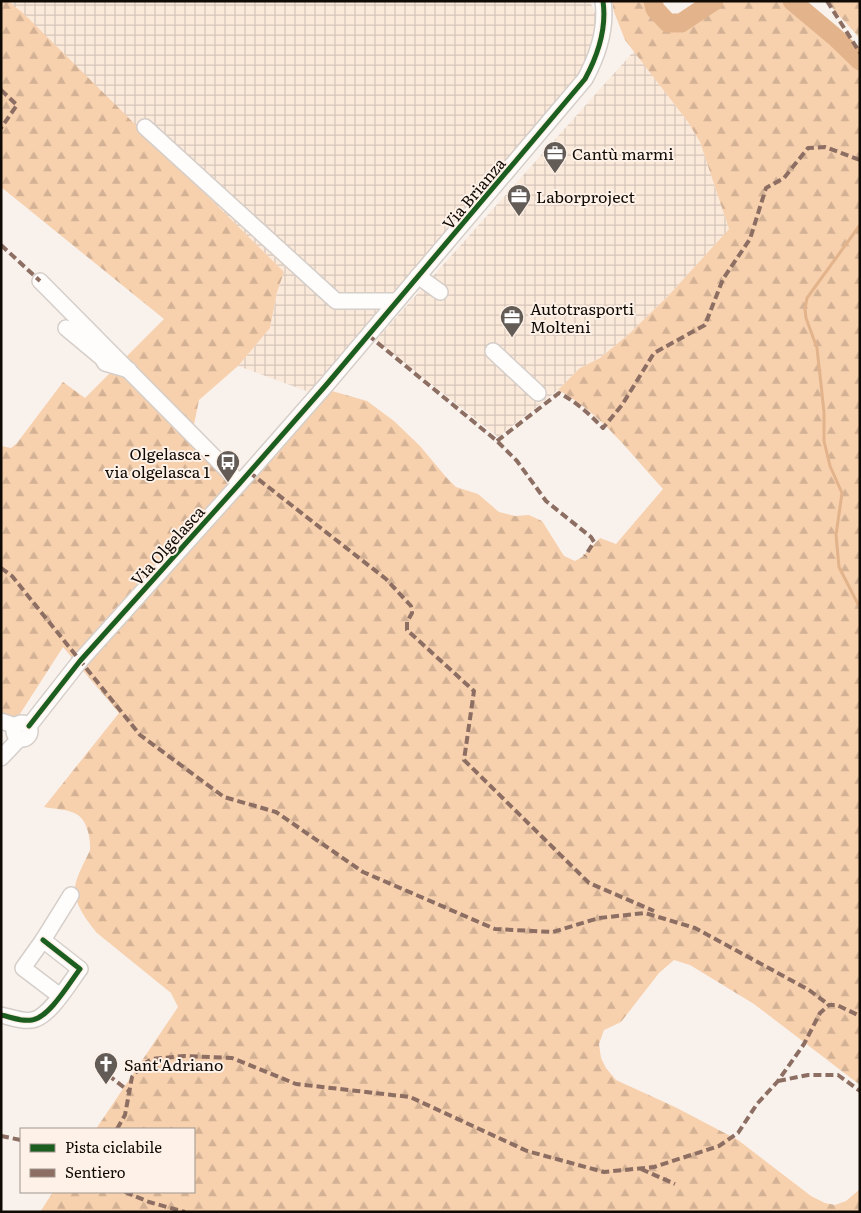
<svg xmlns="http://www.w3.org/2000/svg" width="861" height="1213" font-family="Literata,serif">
	<defs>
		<pattern id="industrial-grid" width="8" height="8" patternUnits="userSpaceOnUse" patternTransform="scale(1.25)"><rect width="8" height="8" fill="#fbe9da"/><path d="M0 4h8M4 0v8" fill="none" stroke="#d6c6ba"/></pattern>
		<pattern id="forest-firs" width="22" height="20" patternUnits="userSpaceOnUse" patternTransform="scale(1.25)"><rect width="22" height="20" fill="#f7d0ae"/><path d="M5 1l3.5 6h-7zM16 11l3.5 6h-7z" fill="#d3b194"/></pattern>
	</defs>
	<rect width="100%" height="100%" fill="#f9f2ec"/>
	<g fill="url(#industrial-grid)">
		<path d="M8 1H590L597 18 585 69 309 392 238 366 270 328 277 292 284 272Z"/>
		<path d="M634 51 688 122 700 142 729 229 669 295 629 334 600 358 580 368 558 390 498 437 376 340Z"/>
	</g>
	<g fill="url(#forest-firs)">
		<path d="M1 1H8L24 14 284 272 277 292 270 328 238 366 199 400 193 429 227 482 239 483 325 389 367 401 394 421 420 446 446 477 456 487 478 494 499 512 515 516 529 515 542 521 564 556 575 561 582 557 600 538 616 544 663 489C631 454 600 412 558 390L580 368 600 358 629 334 669 295 729 229 700 142 688 122 625 40 614 12 612 1H653L659 18 664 24 669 25 677 24 710 1H795L814 14 843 49 860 56V1085L754 1004 690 965 674 960 659 973 621 1022 604 1030 599 1044 601 1058 606 1068 616 1080 675 1107 738 1140 811 1196 825 1203 835 1205 846 1201 860 1189V1212H40L53 1192H194V1129H96L178 1007 171 993 97 933C88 922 73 903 75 887 77 874 85 862 90 850 91 839 87 819 76 814 67 809 54 809 44 807L119 713 63 647 9 731 1 724V446L11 448 17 443 63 382 85 398 164 319 1 187Z"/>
		<path d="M826 1H860V39L856 34Z"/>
	</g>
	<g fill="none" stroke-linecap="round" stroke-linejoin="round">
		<g stroke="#e3b48b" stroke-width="3">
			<path d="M859 61 860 63"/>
			<path d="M860 225 807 298 805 309 806 318 817 348 824 412V441L830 466 842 493 836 535 839 567 860 608"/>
		</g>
		<g stroke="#e3b48b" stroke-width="19">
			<path d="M653 1 655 9 668 23H681L714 1"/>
			<path d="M792 1 835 37 860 61"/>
		</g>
		<g stroke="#d5cec9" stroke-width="18">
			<g id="minor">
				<path d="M145 127 336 301H397"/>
				<path d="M418 276 440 292"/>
				<path d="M40 281 240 483"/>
				<path d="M66 328 102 358 105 363 129 370"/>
				<path d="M493 351 538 393"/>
				<path d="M1 721 16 726"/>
				<circle cx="22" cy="731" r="8"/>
				<path d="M29 726 80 661 240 483 327 384 585 79C598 55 607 29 603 1"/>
				<path d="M1 758 19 739"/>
				<path d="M60 996 23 968 43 940 71 895"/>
				<path d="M1 1015C11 1017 22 1022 32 1020 49 1018 70 982 80 969L43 940"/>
			</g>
		</g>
		<use href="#minor" stroke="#fefdfc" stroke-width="15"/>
		<g stroke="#8d6e63" stroke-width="4" stroke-dasharray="8 4" stroke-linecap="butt">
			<path d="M827 1 860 53"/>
			<path d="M1 90 17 105 1 128"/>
			<path d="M1 245 40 281"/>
			<path d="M368 335 497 441 517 461 546 501 591 537 594 542 585 556"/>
			<path d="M497 441 559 393C577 402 589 414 603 428L622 405 654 353 705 325 723 279 750 239 766 188 784 178 808 148 825 147 860 160"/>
			<path d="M249 472 386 579 411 606 412 613 407 622V630L474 691 464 760 589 883 654 911"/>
			<path d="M1 568 12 576 140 735 224 797 276 812 363 872 495 929 553 932 599 918 645 913 695 928 809 990 829 1005"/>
			<path d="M108 1075 130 1092"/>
			<path d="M778 1081 808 1075H838L860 1091"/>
			<path d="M117 1129 125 1115 132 1077 143 1064 152 1059 184 1056 232 1058 296 1084 410 1097 527 1151 604 1172 654 1167 719 1146 738 1133 757 1104 778 1081 804 1044 820 1013 829 1005H837L860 1016"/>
			<path d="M1 1136 21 1140"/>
			<path d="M641 1169 675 1184"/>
			<path d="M125 1192 149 1202 185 1212"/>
		</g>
		<g stroke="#fef1e7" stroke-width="8">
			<g id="cycleway">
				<path d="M29 726 80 661 240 483 327 384 585 79C598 55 607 29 603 1"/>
				<path d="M1 1015C11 1017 22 1022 32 1020 49 1018 70 982 80 969L43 940"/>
			</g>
		</g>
		<use href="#cycleway" stroke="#1b5e20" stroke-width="5"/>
	</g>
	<defs>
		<g id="office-pin" transform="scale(1.25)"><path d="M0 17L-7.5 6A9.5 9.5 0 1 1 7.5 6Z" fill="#625b56" stroke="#fef1e7"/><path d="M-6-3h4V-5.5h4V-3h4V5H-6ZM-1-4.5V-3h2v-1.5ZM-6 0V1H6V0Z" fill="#fff"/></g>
		<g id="bus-pin" transform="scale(1.25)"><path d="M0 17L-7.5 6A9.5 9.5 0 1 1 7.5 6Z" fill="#625b56" stroke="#fef1e7"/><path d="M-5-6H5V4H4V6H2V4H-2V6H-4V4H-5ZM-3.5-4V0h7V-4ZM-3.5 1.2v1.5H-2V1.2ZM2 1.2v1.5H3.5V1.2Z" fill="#fff"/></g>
		<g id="church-pin" transform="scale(1.25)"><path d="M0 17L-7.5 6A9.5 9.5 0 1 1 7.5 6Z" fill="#625b56" stroke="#fef1e7"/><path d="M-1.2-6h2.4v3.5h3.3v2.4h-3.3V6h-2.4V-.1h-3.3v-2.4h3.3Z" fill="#fff"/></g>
	</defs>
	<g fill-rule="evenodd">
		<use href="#office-pin" x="555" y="153"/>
		<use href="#office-pin" x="519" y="196"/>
		<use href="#office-pin" x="512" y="317"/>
		<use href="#bus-pin" x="228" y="462"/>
		<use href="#church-pin" x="106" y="1064"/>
	</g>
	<g text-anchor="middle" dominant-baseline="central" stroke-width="4" stroke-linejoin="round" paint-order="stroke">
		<g font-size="16" fill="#100a05" stroke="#fef1e7" text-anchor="start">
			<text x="572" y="153">Cantù marmi</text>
			<text x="536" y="196">Laborproject</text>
			<text x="530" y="308">Autotrasporti<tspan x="530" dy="18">Molteni</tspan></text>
			<text x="210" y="453" text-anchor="end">Olgelasca -<tspan x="210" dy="18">via olgelasca 1</tspan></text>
			<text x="124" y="1064">Sant'Adriano</text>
		</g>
		<g font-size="16" fill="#100a05" stroke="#fef1e7">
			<text transform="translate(473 193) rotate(-50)">Via Brianza</text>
			<text transform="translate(167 545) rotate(-48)">Via Olgelasca</text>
		</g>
	</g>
	<rect width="861" height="1213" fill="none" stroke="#100a05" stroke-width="5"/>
	<rect x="20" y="1128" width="175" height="65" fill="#fef1e7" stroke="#9f958d"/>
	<rect x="30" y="1144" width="25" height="8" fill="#1b5e20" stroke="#9f958d"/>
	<text x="65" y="1153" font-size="15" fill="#100a05">Pista ciclabile</text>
	<rect x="30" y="1169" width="25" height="8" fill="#8d6e63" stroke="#9f958d"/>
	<text x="65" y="1178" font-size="15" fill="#100a05">Sentiero</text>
</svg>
